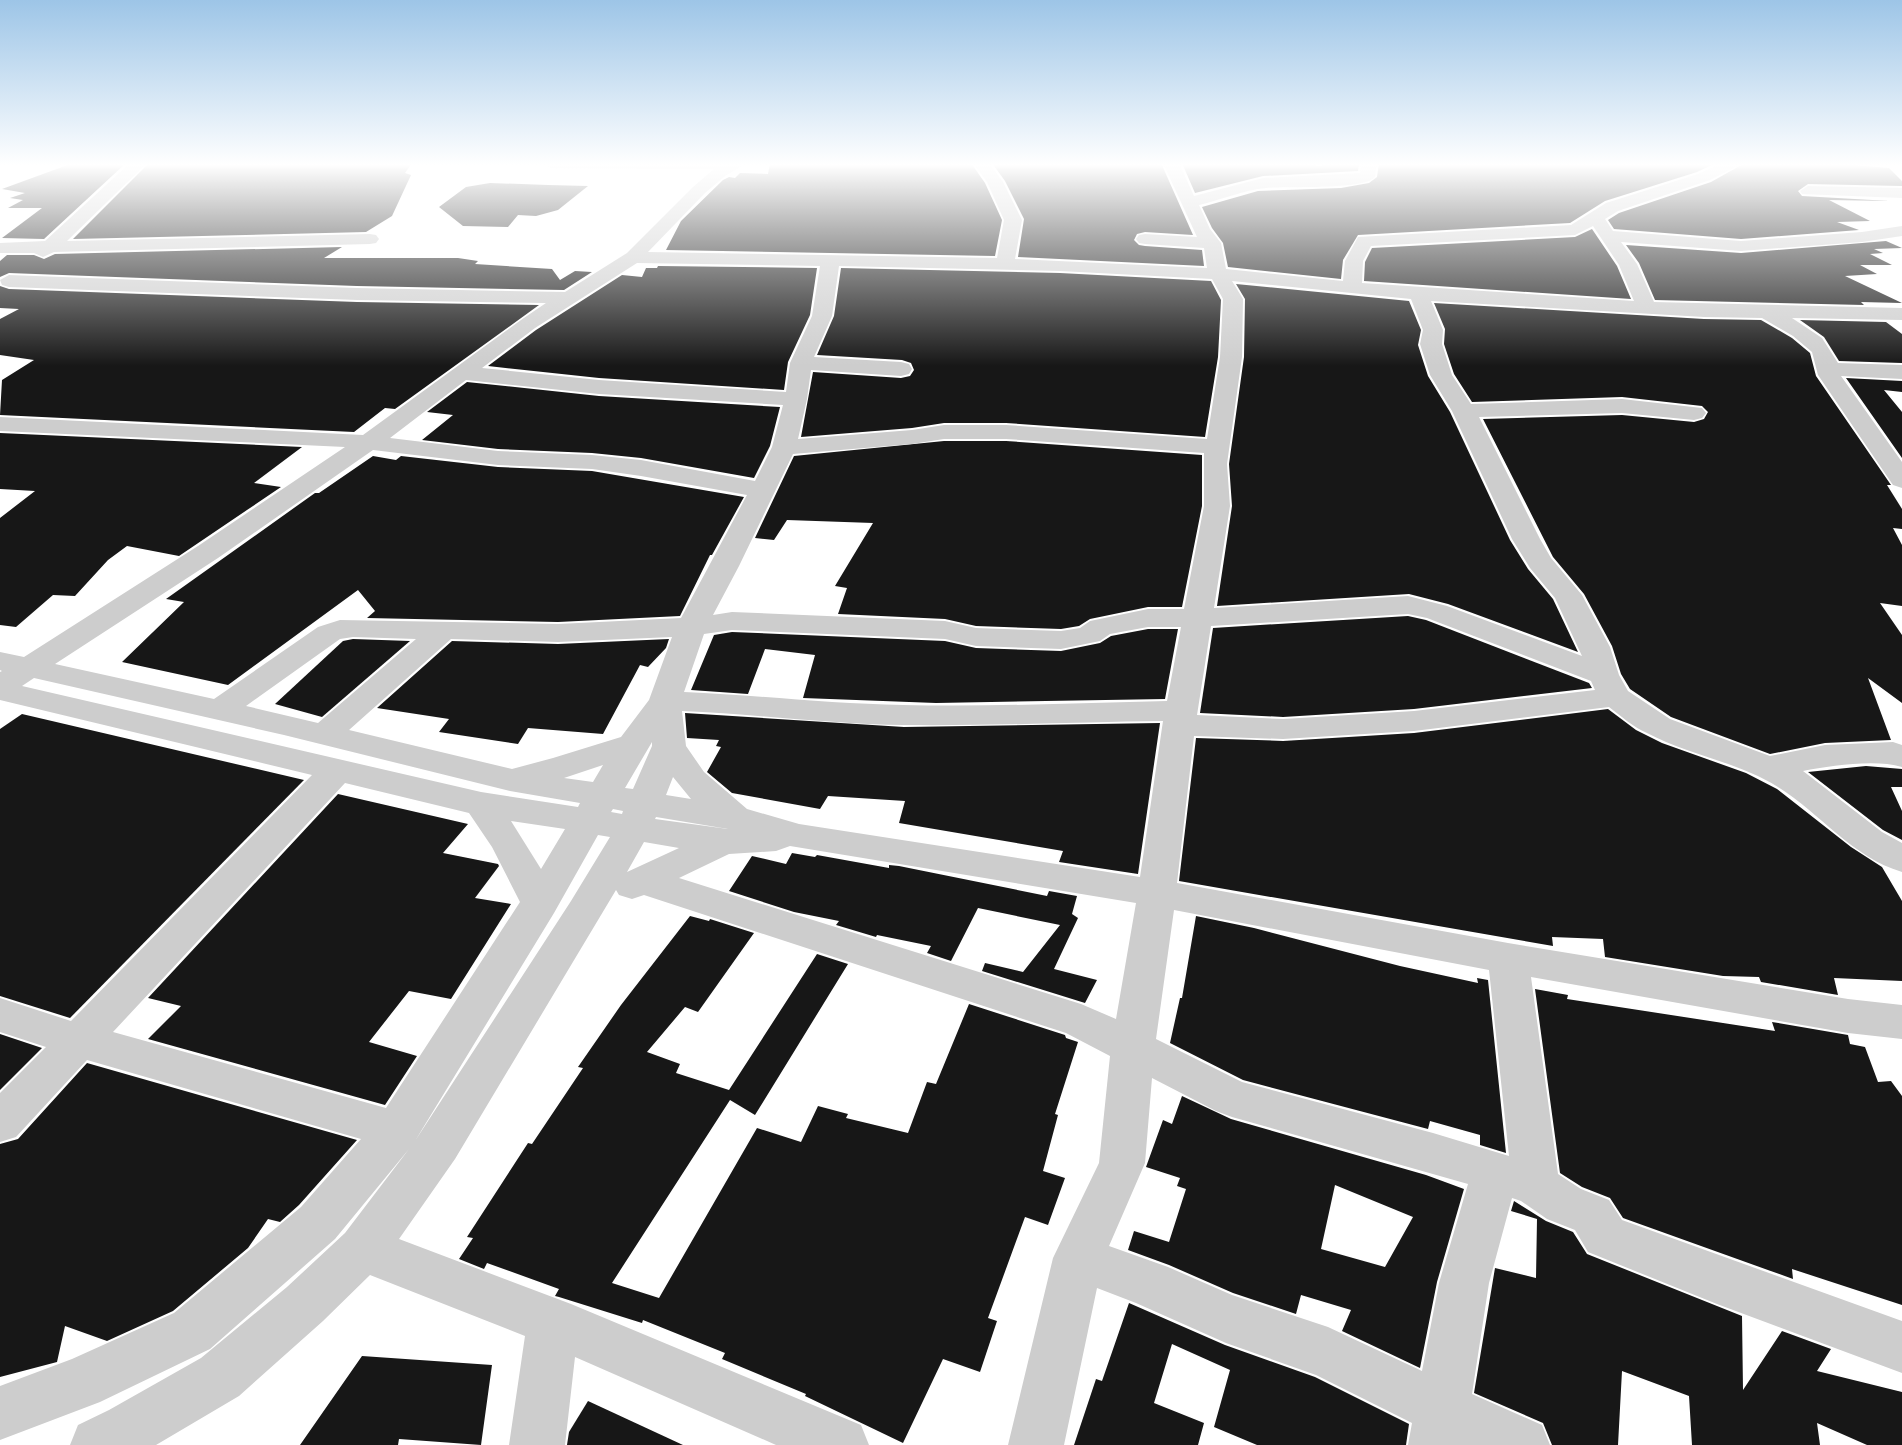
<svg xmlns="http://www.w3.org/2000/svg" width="1902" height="1445" font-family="Lato,sans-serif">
	<rect width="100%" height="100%" fill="#fff"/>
	<g fill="#171717" fill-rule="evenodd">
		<path d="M73 163H126L44 239 2 238 42 208H8L23 200 10 198 25 193 2 189Z"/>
		<path d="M149 163H412L405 173 411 175 392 216 366 232 73 239Z"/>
		<path d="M770 163H971L985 183 1002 220 995 256 666 250 681 221 723 180 729 177 735 178 740 173 768 174Z"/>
		<path d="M992 163H1161L1193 235 1145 232 1137 234 1134 240 1139 245 1145 246 1202 250 1204 266 1018 257 1024 219 1005 181Z"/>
		<path d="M1182 163H1285L1322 166 1323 163H1359L1358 171 1263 176 1195 193Z"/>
		<path d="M1379 163 1708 165 1716 163 1697 172 1605 201 1570 223 1358 235 1343 260 1341 279 1228 267 1223 243 1212 228 1202 207 1258 191 1341 188 1369 183 1377 177Z"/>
		<path d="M1745 163H1826L1889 168 1902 181V186L1808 184 1798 191 1802 196 1890 201 1829 200 1870 221 1837 222 1859 230 1741 239 1614 229 1608 220 1619 213 1711 182Z"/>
		<path d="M490 183 548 185 588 186 558 210 536 216 518 215 508 227 463 226 439 207 466 187Z"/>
		<path d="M1592 229 1617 266 1631 299 1364 281 1365 262 1372 248 1575 237Z"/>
		<path d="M1886 241 1902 248 1874 249 1883 253 1870 254 1892 265H1860L1877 274 1845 276 1902 303 1861 302 1864 305 1655 300 1639 263 1626 245 1741 253Z"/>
		<path d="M342 247 324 258H458L478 261 475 264 552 269 560 280 575 271 592 272 564 290 357 286 9 273 0 277V261L7 255H34L44 259 55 254Z"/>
		<path d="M658 266 817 268 810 315 788 362 784 390 599 378 488 366 536 330 622 275 642 277 646 268H657Z"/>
		<path d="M841 268 1060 273 1211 281 1221 300 1218 357 1205 437 1006 423H944L912 428 801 437 813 372 901 378 910 376 914 370 911 363 902 360 817 355 834 316Z"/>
		<path d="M1236 284 1409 301 1421 330 1418 345 1428 376 1450 412 1510 540 1528 569 1553 599 1578 652 1448 604 1409 594 1217 606 1232 506 1229 464 1244 357 1245 299Z"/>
		<path d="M0 286 9 289 357 302 539 305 395 409 385 408 354 432 0 415 2 380 34 360 0 355V319L19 309 0 308Z"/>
		<path d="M1434 303 1704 319 1761 320 1792 338 1810 353 1816 376 1891 485H1887L1902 509V529L1893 528 1902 545V606L1880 603 1902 635V703L1868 678 1891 740 1825 743 1770 754 1671 717 1630 689 1621 674 1612 646 1584 594 1553 557 1483 419 1622 415 1694 422 1704 419 1708 412 1702 406 1622 397 1472 402 1454 374 1444 344 1445 329Z"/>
		<path d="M1800 320 1886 322 1902 334V363L1839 361 1824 337Z"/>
		<path d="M1846 378 1902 381V392L1884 390 1902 412V458Z"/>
		<path d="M467 382 599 396 780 407 770 446 754 478 641 458 592 453 498 449 422 440 453 415 427 412Z"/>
		<path d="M0 433 302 447 254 483 281 487 179 556 127 546 108 560 75 596 53 595 16 627 0 625V518L35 491 0 489Z"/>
		<path d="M944 441H1006L1202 455V506L1182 607H1148L1090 619 1079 626 1061 629 976 626 945 619 838 614 847 588 835 586 873 523 787 520 774 540 755 538 794 456Z"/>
		<path d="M373 456 396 460 401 456 498 467 592 471 744 497 712 555H710L680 616 558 622 367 618 375 611 358 590 228 685 122 662 184 602 166 599 315 493H319Z"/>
		<path d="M1408 616 1426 620 1589 683 1592 688 1414 709 1283 717 1200 713 1213 628Z"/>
		<path d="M1148 629H1178L1165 699 936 703 803 698 815 655 765 649 748 694 691 690 714 635 732 632 945 641 976 648 1061 651 1100 643 1111 636Z"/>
		<path d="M353 639 410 641 322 717 275 704 343 641Z"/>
		<path d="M669 639 666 648 648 667 640 665 603 734 528 728 518 744 439 732 449 719 377 708 452 641 558 644Z"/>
		<path d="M1608 709 1636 730 1662 743 1746 773 1777 789 1851 847 1882 867 1902 901V981L1834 978 1838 995 1761 982 1759 977 1723 976 1605 957 1603 939 1552 937 1553 946 1179 881 1196 738 1283 741 1414 733Z"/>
		<path d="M685 713 904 727 1160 723 1138 874 1059 862 1063 851 899 823 905 801 828 796 820 809 732 793 707 772 721 747 716 746 719 740 687 738Z"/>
		<path d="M22 714 304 780 70 1018 0 996V729Z"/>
		<path d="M1866 766 1902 769V787H1891L1902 811V840L1883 830 1808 772Z"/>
		<path d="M338 794 468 824 443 853 498 864 499 866 475 898 511 904 451 999 409 991 369 1042 417 1056 385 1105 148 1039 181 1006 148 998Z"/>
		<path d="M792 853 815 857 817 855 889 868V865L899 866 1047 896 1049 891 1077 896 1072 914 1078 918 1054 969 1097 980 1085 1003 982 971 985 963 1023 972 1060 925 978 908 951 961 927 953 931 946 877 935 876 937 836 925 839 921 794 912 729 891 752 856 786 864Z"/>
		<path d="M690 916 709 921 710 919 754 933 698 1012 685 1007 647 1052 680 1064 676 1073 729 1090 817 954 848 964 755 1115 730 1100 612 1283 659 1298 757 1128 801 1142 818 1106 848 1114 846 1118 908 1133 927 1082 936 1084 969 1004 1065 1035 1066 1038 1078 1042 1055 1114 1058 1115 1043 1171 1065 1178 1048 1225 1025 1217 988 1318 997 1321 980 1372 943 1359 903 1443 805 1396 806 1394 722 1359 725 1353 643 1320 642 1323 559 1297 555 1296 559 1289 487 1263 484 1269 459 1259 473 1238 467 1237 528 1143 532 1144 583 1068 578 1067 621 1005Z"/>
		<path d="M1196 916 1254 928 1400 966 1478 983 1477 978 1488 980 1506 1153 1480 1145V1135L1430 1121 1428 1129 1243 1080 1170 1043 1180 998H1182Z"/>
		<path d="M1535 989 1568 995 1567 999 1775 1031 1772 1022 1848 1035 1850 1044 1865 1047 1878 1082 1891 1081 1902 1096V1305L1792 1269 1793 1279 1623 1218 1610 1198 1582 1187 1560 1173Z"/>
		<path d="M0 1034 42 1048 0 1090Z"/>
		<path d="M87 1063 357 1140 299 1205 280 1222 268 1219 248 1248 173 1311 107 1341 65 1326 57 1362 0 1377V1144L18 1139Z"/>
		<path d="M1182 1096 1231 1119 1426 1175 1464 1189 1437 1282 1420 1368 1342 1331 1351 1310 1301 1295 1296 1314 1233 1293 1169 1265 1128 1250 1134 1231 1169 1242 1186 1189 1177 1186 1180 1178 1146 1167 1163 1120 1172 1124ZM1335 1185 1413 1217 1385 1267 1321 1249Z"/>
		<path d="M1514 1201 1546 1221 1573 1232 1587 1254 1742 1316 1743 1390 1782 1331 1831 1349 1817 1371 1902 1392V1445H1867L1817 1423 1820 1445H1692L1689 1396 1622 1371 1618 1445H1552L1543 1423 1474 1393 1495 1268 1536 1278 1537 1219 1511 1211Z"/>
		<path d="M1129 1303 1225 1345 1315 1377 1409 1424 1406 1445H1257L1214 1427 1230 1370 1172 1344 1154 1403 1204 1423 1198 1445H1074L1096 1379 1102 1381Z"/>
		<path d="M362 1356 492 1365 481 1445 399 1439 398 1445H300Z"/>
		<path d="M588 1401 683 1445H567L569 1432Z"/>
	</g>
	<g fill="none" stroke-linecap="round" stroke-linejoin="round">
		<g fill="#cdcdcd" fill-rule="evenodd">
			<path d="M130 163H147L67 241 370 234 376 235 379 239 376 243 370 244 54 252 43 257 34 253H0V243L45 241Z"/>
			<path d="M543 163H747L725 176 705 193 648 252 997 258 1004 220 987 182 973 163H989L1003 182 1022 220 1015 259 1207 268 1204 248 1145 244 1139 243 1136 239 1139 235 1145 234 1197 237 1163 163H1179L1194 196 1263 178 1360 173 1361 163H1377L1375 177C1365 190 1285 186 1266 188 1244 190 1220 200 1199 205L1210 229 1221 243 1226 269 1343 281 1345 261 1358 237 1571 225 1606 203 1698 174 1722 163H1743L1710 180 1618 211 1605 219 1613 231 1741 241 1862 232 1902 226V236L1862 242 1741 251 1621 242 1637 264 1654 302 1902 308V320L1792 318 1822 338 1838 363 1902 365V379L1841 376 1902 462V488L1893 485 1818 375 1812 352 1793 336 1762 318 1704 317 1431 301 1443 330 1442 344 1452 375 1471 404 1622 399 1702 408 1706 413 1702 418 1694 420 1622 413 1479 417 1540 539 1551 558 1582 595 1610 647 1619 675 1628 691 1670 719 1770 756 1825 745 1893 742 1902 745V767C1874 759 1831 766 1803 771L1882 832 1902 843V872C1852 857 1821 814 1778 787 1738 762 1689 755 1647 733 1633 727 1621 716 1609 707L1414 731 1283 739 1194 736 1177 883 1508 943 1848 999 1902 1005V1039L1848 1033 1531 977 1558 1174 1581 1189 1609 1200 1622 1220 1902 1321V1373L1717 1304 1588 1252 1575 1230 1547 1219 1521 1201 1512 1198 1489 1283 1472 1394 1542 1425 1550 1445H1408L1412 1423 1316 1375 1226 1343 1136 1303 1097 1288 1064 1445H1008L1053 1258 1099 1163 1110 1056 1066 1033 644 895 632 899 619 895 616 890 455 1159 399 1239 571 1304 861 1425 869 1445H776L575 1357 565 1445H509L525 1336 370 1275 323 1321 239 1396 156 1445H70L78 1425 109 1410 201 1358 287 1287 345 1233 409 1149 335 1239 210 1349 100 1402 0 1440V1386L72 1359 174 1313 301 1207 361 1139 87 1060 16 1137 0 1142V1093L46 1047 0 1032V998L71 1021 312 775 0 700V672L2 671 0 670V652L24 657 198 546 345 447 0 431V417L363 435 521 320 546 303 357 300 9 287 2 285 0 280 9 275 357 288 565 292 627 253 693 187 714 169 551 168ZM1593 226 1619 265 1634 301 1362 283 1363 261 1371 246 1575 235ZM637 263 820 266 812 316 790 363 786 392 599 380 482 368 535 328ZM839 266 1060 271 1212 279 1223 299 1220 357 1207 439 1006 425H944L912 430 798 439 807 399 811 370 901 376 909 374 912 369 909 364 901 362 814 357 832 316ZM1232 281 1411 299 1423 330 1420 344 1430 375 1452 411 1512 539 1530 568 1555 598 1582 656 1447 606 1408 596 1214 608 1230 506 1227 464 1242 357 1243 299ZM466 380 599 394 783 405 772 447 755 481 641 460 592 455 498 451 390 438ZM944 439H1006L1204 453V506L1184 609H1148L1090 621 1080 628 1061 631 976 628 945 621 732 612 713 615 739 566 793 454 912 444ZM373 450 498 465 592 469 641 476 747 495 681 618 558 624 340 620 318 627 214 699 55 664 218 558ZM1408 614 1427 618 1591 681 1595 690 1414 711 1283 719 1197 715 1211 626ZM1148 627H1181L1167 701C1079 703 991 707 903 705 829 704 757 695 684 692L704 634 732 630 945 639 976 646 1061 649 1100 641 1110 634ZM353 637 416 639 318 723 246 706 340 639ZM672 637 649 700 621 737 553 758 512 769 349 730 451 639 558 642ZM34 678 284 735 510 791 580 803 578 807 481 792 22 686ZM682 711C756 714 830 724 904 725 990 726 1077 722 1163 721L1140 877 799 824 747 809 704 772 686 746ZM652 742V746L633 789 625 788ZM603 765 593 782 564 778ZM673 777 691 799 666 795ZM345 783 469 813 492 847 520 902 386 1108 113 1032ZM613 809 623 811 622 814 611 812ZM656 817 728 829 655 819ZM511 821 565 829 541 869ZM598 835 610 837 571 901 415 1141 554 913ZM644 842 679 848 627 872ZM790 846 1136 903 1116 1019 1081 1004 679 878 729 854 776 851ZM1174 910 1489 970 1509 1156 1433 1133 1242 1082 1156 1039ZM1152 1078 1216 1111 1232 1117 1468 1184 1439 1283 1422 1371 1328 1327 1232 1295 1168 1267 1109 1246 1145 1163Z"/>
			<path d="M1808 186 1902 188V198L1802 194 1800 191Z"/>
		</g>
	</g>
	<linearGradient id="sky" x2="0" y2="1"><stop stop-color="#9dc5e7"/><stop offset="0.45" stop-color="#fff"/><stop offset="1" stop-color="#fff" stop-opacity="0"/></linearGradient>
	<rect width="1902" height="366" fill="url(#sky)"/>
</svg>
